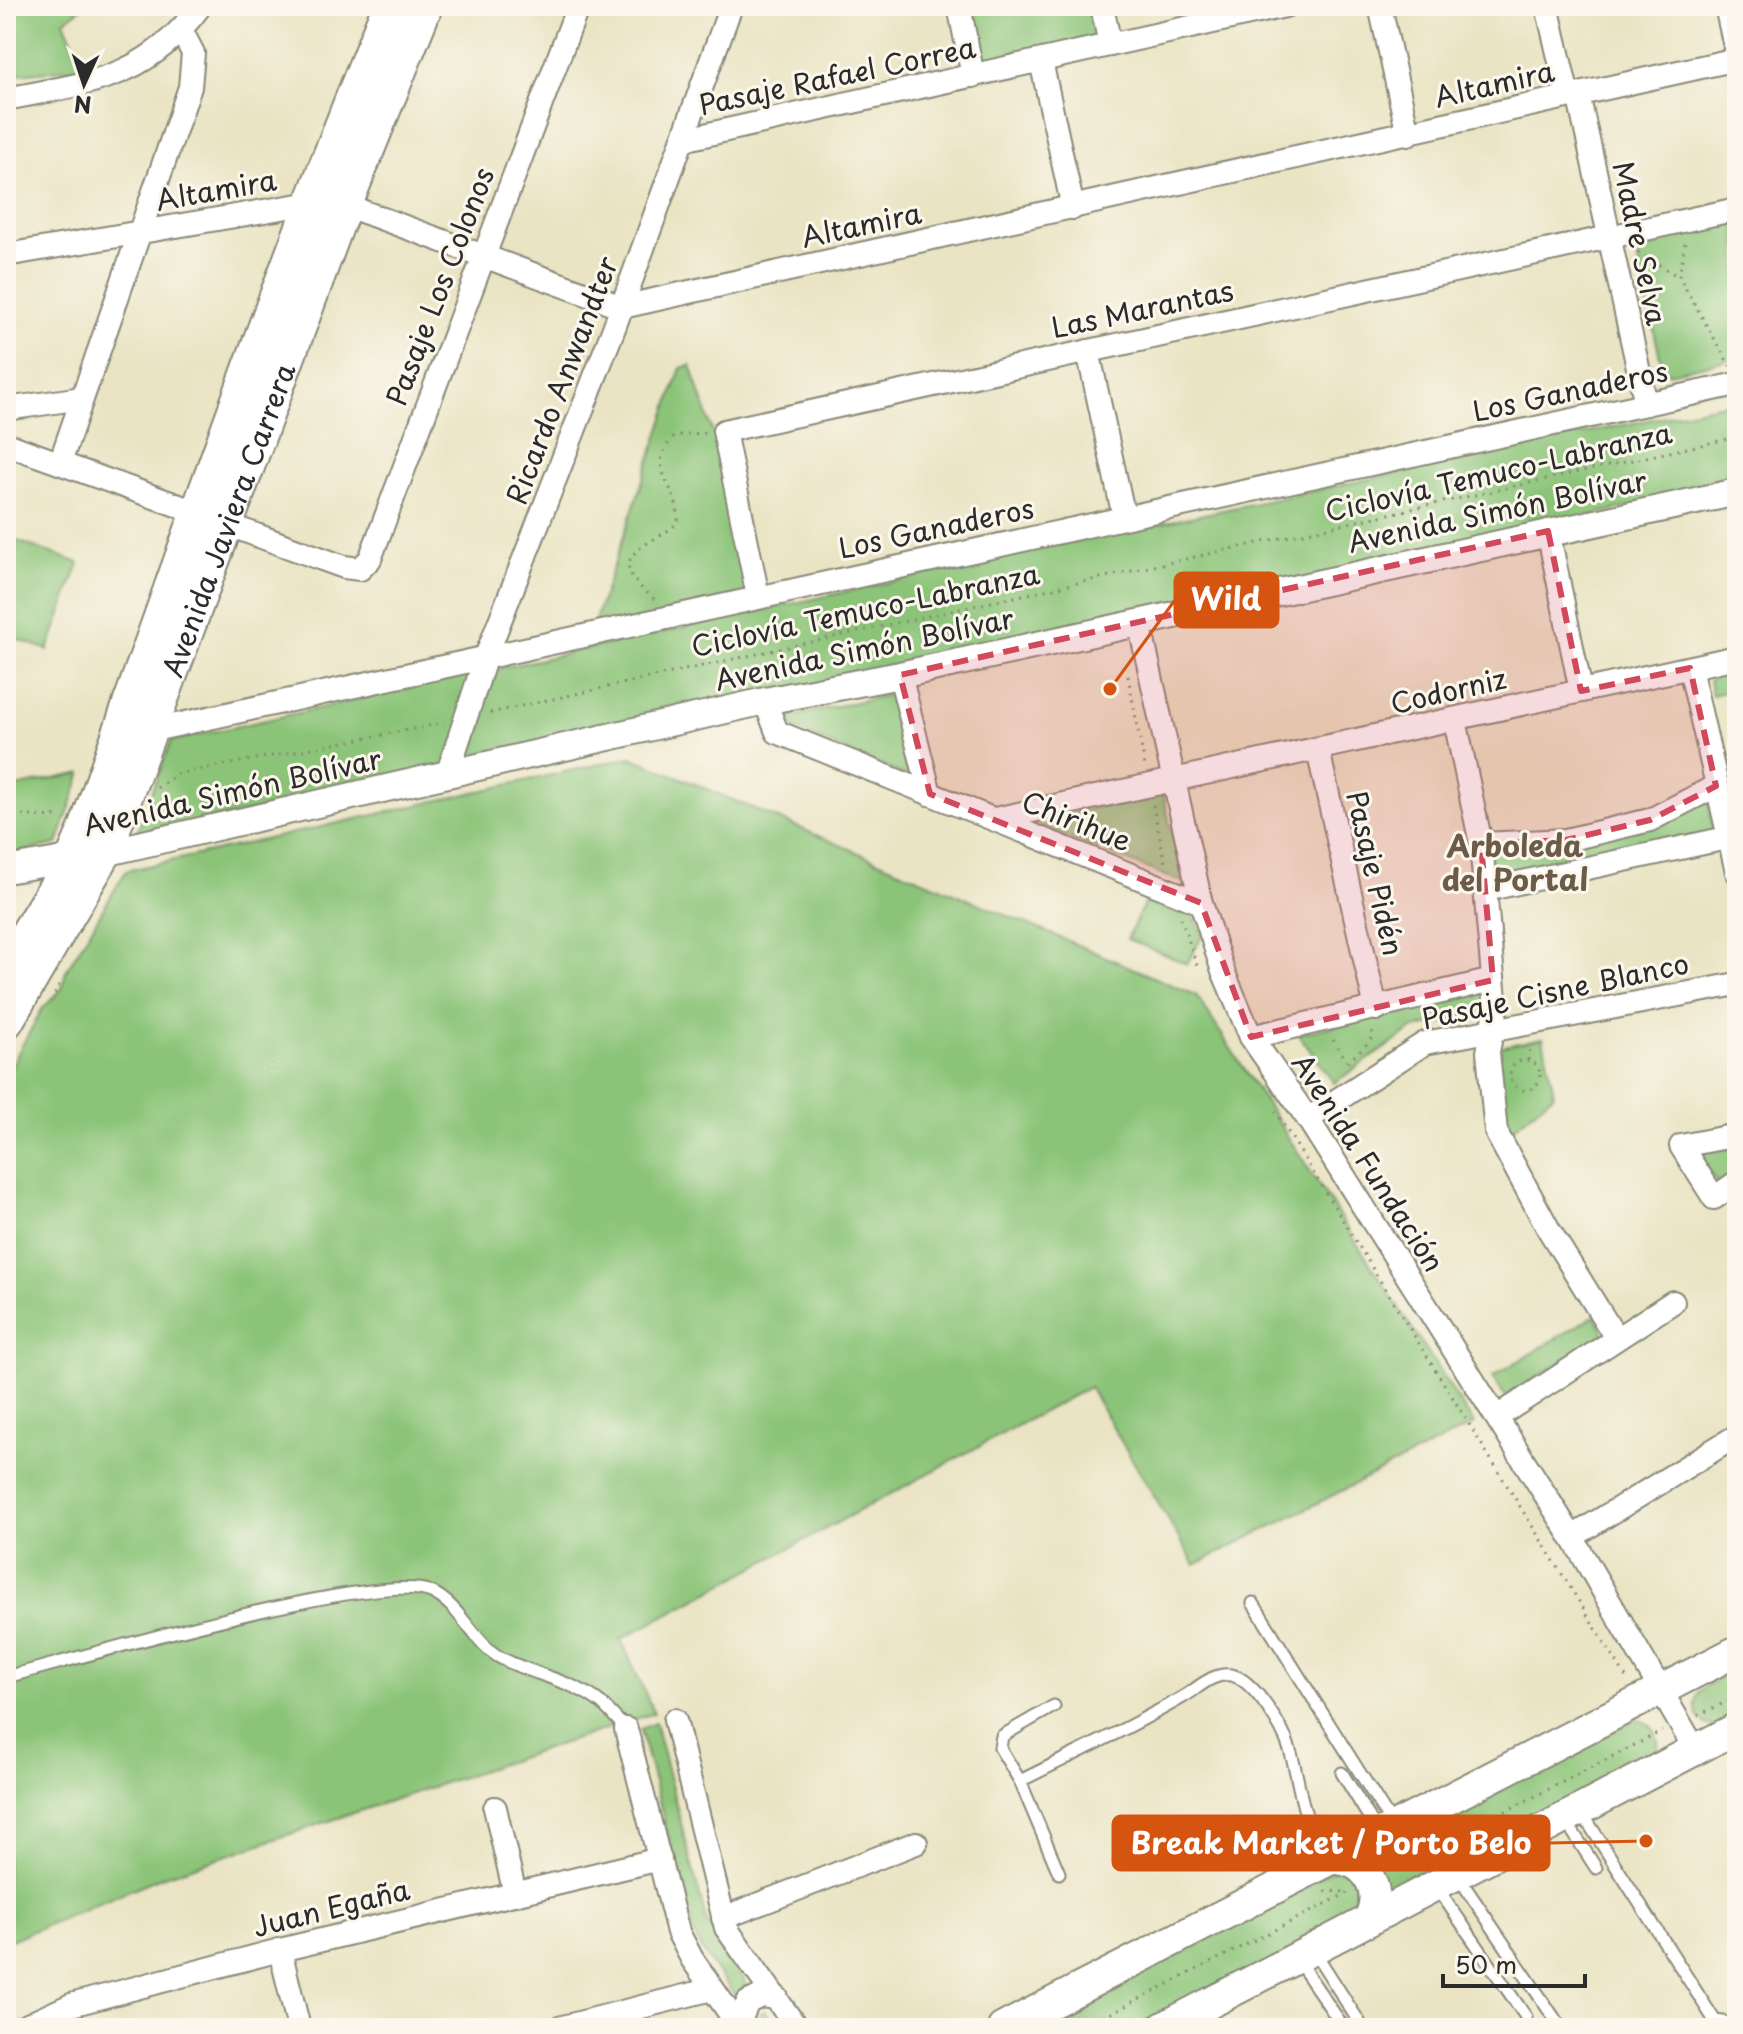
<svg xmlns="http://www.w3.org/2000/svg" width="1743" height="2034" font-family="'Playpen Sans',sans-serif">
	<rect width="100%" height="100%" fill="#fbf7ec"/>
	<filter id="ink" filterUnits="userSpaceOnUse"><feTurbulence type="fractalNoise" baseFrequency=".0125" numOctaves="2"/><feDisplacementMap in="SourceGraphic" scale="16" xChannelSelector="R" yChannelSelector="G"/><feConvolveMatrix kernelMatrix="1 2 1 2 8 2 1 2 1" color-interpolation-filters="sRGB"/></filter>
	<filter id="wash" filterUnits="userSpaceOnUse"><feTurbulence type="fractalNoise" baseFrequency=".006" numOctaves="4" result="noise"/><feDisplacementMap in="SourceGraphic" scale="32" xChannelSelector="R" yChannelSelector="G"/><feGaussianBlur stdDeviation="1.8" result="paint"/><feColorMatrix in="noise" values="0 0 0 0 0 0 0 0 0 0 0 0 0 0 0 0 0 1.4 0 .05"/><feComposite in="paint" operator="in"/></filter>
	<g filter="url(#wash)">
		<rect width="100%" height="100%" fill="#eae4c4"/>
		<g fill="#8bc478" stroke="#5b7852" stroke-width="2">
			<path d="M6 6H84L64 21 84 68 6 75Z"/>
			<path d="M969 6H1090L1098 38 981 64Z"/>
			<path d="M1737 216V358L1669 373 1663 370 1634 244 1641 237Z"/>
			<path d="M691 365 713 433 724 431 758 596 591 632 681 368Z"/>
			<path d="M1737 401V483L135 837 171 741 1053 546Z"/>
			<path d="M6 537 79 563 48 650 6 635Z"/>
			<path d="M1737 669V689L1712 695 1709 681 1717 673Z"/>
			<path d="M896 693 916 780 794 729 789 717Z"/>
			<path d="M631 757 1196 995 1474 1424 1195 1565 1089 1387 621 1639 654 1713 161 1877 6 1942V1075L42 1009 62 989 66 971 126 871Z"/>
			<path d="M82 773 57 844 6 855V789Z"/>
			<path d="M1163 794 1184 883 1040 827 1037 819Z"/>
			<path d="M1709 801 1713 834 1491 878V849Z"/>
			<path d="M1149 894 1188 905 1203 935 1187 964 1127 939Z"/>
			<path d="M1483 993 1490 999V1013L1413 1029 1334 1083 1298 1034Z"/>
			<path d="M1543 1038 1554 1094 1506 1134 1495 1048Z"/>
			<path d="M1737 1144V1172L1718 1185 1698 1156 1701 1152Z"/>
			<path d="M1595 1315 1604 1334 1506 1397 1492 1377Z"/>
			<path d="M1737 1669V1722C1729 1724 1719 1728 1711 1726 1694 1722 1691 1700 1702 1689 1710 1680 1726 1674 1737 1669Z"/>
			<path d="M1629 1718C1656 1721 1664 1738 1654 1763L1144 2028H1026Z"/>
			<path d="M655 1723 706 1920 749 1988 736 1997 700 1948 693 1931 640 1729Z"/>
			<path d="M765 2011 778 2028H757L752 2019Z"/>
		</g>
	</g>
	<g filter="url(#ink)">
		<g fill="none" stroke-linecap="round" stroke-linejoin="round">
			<g stroke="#8a8878" stroke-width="15">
				<g id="service">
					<path d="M1253 1603 1394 1827"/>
					<path d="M6 1677C77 1659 379 1569 431 1592 460 1604 474 1644 501 1658 533 1675 572 1680 601 1703 610 1711 618 1721 626 1729"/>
					<path d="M1054 1706 1002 1736 1000 1748 1020 1781 1059 1873"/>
					<path d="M1342 1773 1380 1835"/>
					<path d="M1020 1781C1074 1754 1130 1728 1183 1697 1197 1689 1213 1672 1231 1675 1254 1679 1284 1730 1290 1750 1302 1787 1300 1828 1331 1856"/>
					<path d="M1582 1813 1715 2021 1730 2023 1737 2017"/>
					<path d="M1564 1818 1596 1868"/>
					<path d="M1457 1875 1561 2028"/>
					<path d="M1436 1886 1526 2017"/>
					<path d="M1314 1951 1363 2028"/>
					<path d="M1297 1959 1344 2028"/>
				</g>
			</g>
			<g stroke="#8a8878" stroke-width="26">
				<g id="minor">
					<path d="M959 6 973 76"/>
					<path d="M1102 6 1110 45"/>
					<path d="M1380 6 1408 134"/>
					<path d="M1547 6 1568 96"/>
					<path d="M1726 6 1737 56"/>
					<path d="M1041 61 1073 208"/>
					<path d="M1578 94 1646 404"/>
					<path d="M6 99C90 82 145 81 200 6"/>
					<path d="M682 140 1285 6"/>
					<path d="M6 255 311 203 345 205 622 307 1737 59"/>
					<path d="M1088 351 1124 517"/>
					<path d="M6 409 82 398"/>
					<path d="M6 444 196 512"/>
					<path d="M60 463 190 87 193 53 181 30"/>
					<path d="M226 524 344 567 360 569 370 559 578 6"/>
					<path d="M1548 531 1581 691"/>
					<path d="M758 596 724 431 1737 209"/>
					<path d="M1139 622 1201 903 1223 971 1251 1037 1308 1119 1572 1537 1696 1751"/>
					<path d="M1690 668 1737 872"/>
					<path d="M900 675 930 794"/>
					<path d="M765 701 777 732 1201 903"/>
					<path d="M1455 720 1481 844 1496 1011 1488 1052 1496 1132 1549 1230 1616 1338"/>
					<path d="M149 731 1737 384"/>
					<path d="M1318 750 1376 1009"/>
					<path d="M447 775 485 659 614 328 731 6"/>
					<path d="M995 819 1737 657"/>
					<path d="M1481 844 1566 840 1650 820 1716 786"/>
					<path d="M1485 890 1727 838"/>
					<path d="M1251 1037 1493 980"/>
					<path d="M1308 1119 1425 1043 1737 984"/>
					<path d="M1737 1135 1681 1146 1714 1198 1737 1182"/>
					<path d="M1497 1417 1673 1302"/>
					<path d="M1572 1537 1733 1438"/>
					<path d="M675 1720 726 1928 797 2028"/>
					<path d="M626 1729 678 1932 692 1959 740 2028"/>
					<path d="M495 1808 515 1894"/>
					<path d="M723 1918 916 1843"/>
					<path d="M280 1950 299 2028"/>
					<path d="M738 2025 748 2002 762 1996 777 1998"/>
					<path d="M21 2028 71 2005 280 1950 660 1859"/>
					<path d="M559 2028 712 1989"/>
				</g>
			</g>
			<g stroke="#8a8878" stroke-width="30">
				<path id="tertiary" d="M6 870 104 853 765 701 900 675 1737 492"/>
			</g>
			<g stroke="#8a8878" stroke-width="34">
				<g id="secondary">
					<path d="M1334 1859C1369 1860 1384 1892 1368 1921"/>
					<path d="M1003 2028 1737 1651"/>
					<path d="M1162 2028 1737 1728"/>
				</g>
			</g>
			<g stroke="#8a8878" stroke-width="38">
				<g id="primary">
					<path d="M6 969 73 859 86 829C184 553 279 277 390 6"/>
					<path id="s1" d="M6 1021 104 853 336 226 425 6"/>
				</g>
			</g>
			<g stroke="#8a8878" stroke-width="3" stroke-dasharray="2 6" stroke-linecap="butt">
				<path d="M1685 243 1679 277 1730 366"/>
				<path d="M1638 252 1679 277"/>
				<path d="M654 599C647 592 635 584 631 575 618 547 667 539 678 521 680 484 641 469 676 435L705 433"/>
				<path d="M1128 676 1145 766"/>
				<path d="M490 713 1737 437"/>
				<path d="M157 788 177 774 444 723"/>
				<path d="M1153 805 1166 868"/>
				<path d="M6 815 62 817"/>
				<path d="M1181 918 1199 971"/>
				<path d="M55 994 62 980"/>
				<path d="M1333 1040 1349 1064"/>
				<path d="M1528 1060 1531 1044"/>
				<circle cx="1525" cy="1075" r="15"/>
				<path d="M1348 1062 1374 1037 1371 1030"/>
				<path d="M6 1064 18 1045"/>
				<path d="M1275 1111 1627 1679"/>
				<path d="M1698 1715 1737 1697"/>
				<path d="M1391 1870 1662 1731"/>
				<path d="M1325 1891 1349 1892"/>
				<path d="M1066 2028 1072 2021"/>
				<path d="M1082 2028 1349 1892"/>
			</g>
			<use href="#service" stroke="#fff" stroke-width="11"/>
			<use href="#minor" stroke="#fff" stroke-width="22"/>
			<use href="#tertiary" stroke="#fff" stroke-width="26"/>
			<use href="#secondary" stroke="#fff" stroke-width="30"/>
			<use href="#primary" stroke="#fff" stroke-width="34"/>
		</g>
	</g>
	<path fill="#d1495b" fill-opacity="0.2" stroke="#d1495b" stroke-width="6" stroke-dasharray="16 10" stroke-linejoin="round" d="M1548 531 1581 691 1690 668 1716 786 1650 820 1566 840 1481 844 1493 980 1251 1037 1201 903 930 794 900 675Z"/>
	<g text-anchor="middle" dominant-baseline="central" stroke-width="6" stroke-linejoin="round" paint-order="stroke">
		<g font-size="28" fill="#2b2b2b" stroke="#fbf7ec">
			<text transform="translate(837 75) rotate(-12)">Pasaje Rafael Correa</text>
			<text transform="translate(1494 83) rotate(-13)">Altamira</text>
			<text transform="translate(216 189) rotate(-10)">Altamira</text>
			<text transform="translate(861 224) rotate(-12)">Altamira</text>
			<text transform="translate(1641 243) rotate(78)">Madre Selva</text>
			<text transform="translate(439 286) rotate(-69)">Pasaje Los Colonos</text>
			<text transform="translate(1142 308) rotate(-12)">Las Marantas</text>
			<text transform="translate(561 380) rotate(-69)">Ricardo Anwandter</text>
			<text transform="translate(1570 390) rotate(-12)">Los Ganaderos</text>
			<text transform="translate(1498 471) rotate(-13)">Ciclovía Temuco-Labranza</text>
			<text transform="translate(1497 510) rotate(-12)">Avenida Simón Bolívar</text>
			<text stroke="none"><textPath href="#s1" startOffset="550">Avenida Javiera Carrera</textPath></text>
			<text transform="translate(936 527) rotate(-12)">Los Ganaderos</text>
			<text transform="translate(865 609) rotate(-12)">Ciclovía Temuco-Labranza</text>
			<text transform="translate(864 648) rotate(-12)">Avenida Simón Bolívar</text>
			<text transform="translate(1448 690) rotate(-13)">Codorniz</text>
			<text transform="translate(232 791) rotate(-13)">Avenida Simón Bolívar</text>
			<text transform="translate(1077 820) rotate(22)">Chirihue</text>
			<text transform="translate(1376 873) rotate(77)">Pasaje Pidén</text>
			<text transform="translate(1555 990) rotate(-12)">Pasaje Cisne Blanco</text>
			<text transform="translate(1369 1162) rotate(57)">Avenida Fundación</text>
			<text transform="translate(331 1907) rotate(-14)">Juan Egaña</text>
		</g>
		<g font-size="30" font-weight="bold" fill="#6c5b48" stroke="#fbf7ec">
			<text x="1515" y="844">Arboleda<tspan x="1515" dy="34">del Portal</tspan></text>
		</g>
	</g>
	<path fill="none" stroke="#d5540f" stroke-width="3" d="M1110 689L1175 600M1646 1841L1549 1843"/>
	<g fill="#d5540f" stroke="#fbf7ec" stroke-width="3">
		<circle cx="1110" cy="689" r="8"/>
		<circle cx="1646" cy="1841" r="8"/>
	</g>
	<g fill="#d5540f" stroke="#d5540f" stroke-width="3">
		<rect x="1175" y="573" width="103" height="54" rx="8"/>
		<rect x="1113" y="1816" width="436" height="54" rx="8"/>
	</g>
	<g font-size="30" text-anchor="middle" font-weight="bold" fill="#fff">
		<text x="1226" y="610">Wild</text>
		<text x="1331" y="1854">Break Market / Porto Belo</text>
	</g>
	<rect width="1743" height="2034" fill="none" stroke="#fbf7ec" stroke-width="32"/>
	<g transform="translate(84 84) rotate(183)" stroke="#fbf7ec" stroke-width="6" paint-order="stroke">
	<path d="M0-6L14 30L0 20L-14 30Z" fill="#2b2b2b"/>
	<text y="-12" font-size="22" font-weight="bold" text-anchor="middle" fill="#2b2b2b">N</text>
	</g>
	<path d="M1443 1974v12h142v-12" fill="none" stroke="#2b2b2b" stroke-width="4"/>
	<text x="1455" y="1974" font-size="24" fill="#2b2b2b" stroke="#fbf7ec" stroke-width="6" paint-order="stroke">50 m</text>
</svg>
